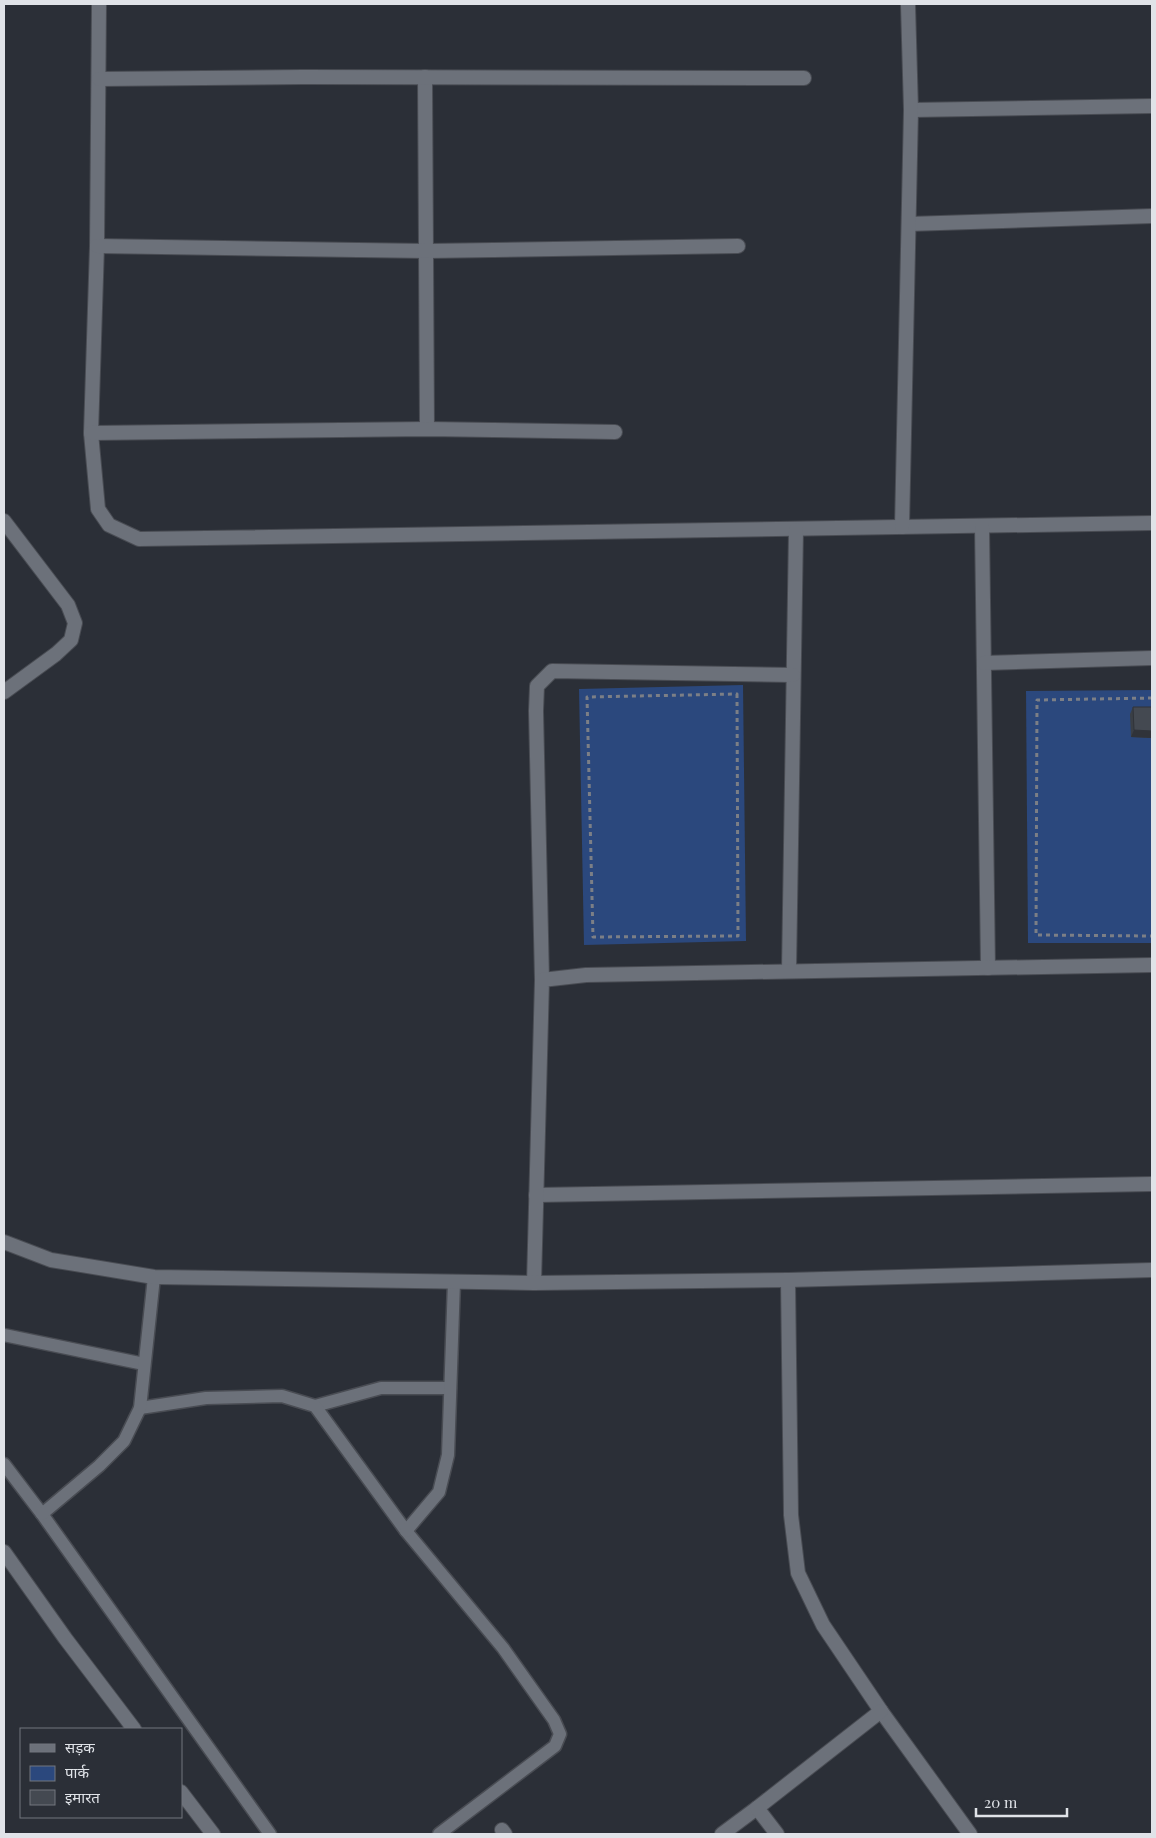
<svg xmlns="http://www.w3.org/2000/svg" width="1156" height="1838" font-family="'Playfair Display','Noto Sans Devanagari',serif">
	<rect width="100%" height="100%" fill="#2b2f37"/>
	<g fill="#2b487d">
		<path d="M743 685 746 941 584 945 579 689Z"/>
		<path d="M1152 690V943H1028L1026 691Z"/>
	</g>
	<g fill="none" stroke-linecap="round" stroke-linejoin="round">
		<g stroke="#494c53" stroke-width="15">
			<g id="service">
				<path d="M4 1335 144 1364"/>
				<path d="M315 1406 381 1388H450"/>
				<path d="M140 1408 206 1398 282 1396 315 1406 406 1531 503 1648 554 1720 560 1734 555 1746 439 1834"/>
				<path d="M4 1464 42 1514 270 1834"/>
				<path d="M42 1514 99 1466 124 1441 140 1408 154 1277"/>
				<path d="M406 1531 439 1492 448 1455 454 1282"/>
			</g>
		</g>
		<g stroke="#494c53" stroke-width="16">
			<g id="minor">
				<path d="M99 4 97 246 91 433 98 509 109 525 139 539 1152 523"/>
				<path d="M425 77 427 429"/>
				<path d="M99 79 303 77 804 78"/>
				<path d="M911 110 1152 106"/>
				<path d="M909 224 1152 216"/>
				<path d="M97 246 427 251 738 246"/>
				<path d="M91 433 427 429 615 432"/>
				<path d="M4 521 68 605 75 623 71 640 56 654 4 692"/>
				<path d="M982 526 988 968"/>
				<path d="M902 527 911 110 908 5"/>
				<path d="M984 663 1152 658"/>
				<path d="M789 971 796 530"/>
				<path d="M542 980 536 711 537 686 552 671 793 675"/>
				<path d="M536 1195 1152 1184"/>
				<path d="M788 1280 791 1515 798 1573 823 1625 881 1711 970 1834"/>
				<path d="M534 1283 542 980 586 975 1152 965"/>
				<path d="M4 1552 65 1638 134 1729"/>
				<path d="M181 1792 213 1834"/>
				<path d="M502 1830 505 1834"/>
				<path d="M722 1834 757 1808"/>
				<path d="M777 1834 757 1808 881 1711"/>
			</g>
		</g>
		<g stroke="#494c53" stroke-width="16">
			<path id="tertiary" d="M4 1242 51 1260 154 1277 534 1283 788 1280 1152 1270"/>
		</g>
		<g stroke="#7c7f86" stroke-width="3" stroke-dasharray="4 4" stroke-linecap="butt">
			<path d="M737 694 738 936 593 937 587 697Z"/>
			<path d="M1152 698 1037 700 1036 935 1152 936"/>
		</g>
		<use href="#service" stroke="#6c717a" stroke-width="12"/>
		<use href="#minor" stroke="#6c717a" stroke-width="14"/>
		<use href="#tertiary" stroke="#6c717a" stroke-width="14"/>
	</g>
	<path fill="#3a3f46" d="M1133 707H1152V738L1131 737 1130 714Z"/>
	<path fill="#303339" d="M1134 730 1152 731V738L1131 737Z"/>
	<path fill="#444951" stroke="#303339" d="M1133 707H1152V731L1134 730Z"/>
	<rect width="1156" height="1838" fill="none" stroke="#e0e3e8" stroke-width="10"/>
	<rect x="20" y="1728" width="162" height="90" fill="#2b2f37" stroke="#73777e"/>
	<rect x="30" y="1744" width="25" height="8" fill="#6c717a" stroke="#73777e"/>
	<text x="65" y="1753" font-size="15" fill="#e0e3e8">सड़क</text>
	<rect x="30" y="1766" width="25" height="15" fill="#2b487d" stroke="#73777e"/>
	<text x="65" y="1778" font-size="15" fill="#e0e3e8">पार्क</text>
	<rect x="30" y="1790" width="25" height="15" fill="#444951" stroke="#73777e"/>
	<text x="65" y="1803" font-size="15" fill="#e0e3e8">इमारत</text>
	<path d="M976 1808v8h91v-8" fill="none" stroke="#e0e3e8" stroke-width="2.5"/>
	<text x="984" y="1808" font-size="15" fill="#e0e3e8" stroke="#2b2f37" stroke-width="4" paint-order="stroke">20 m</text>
</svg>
